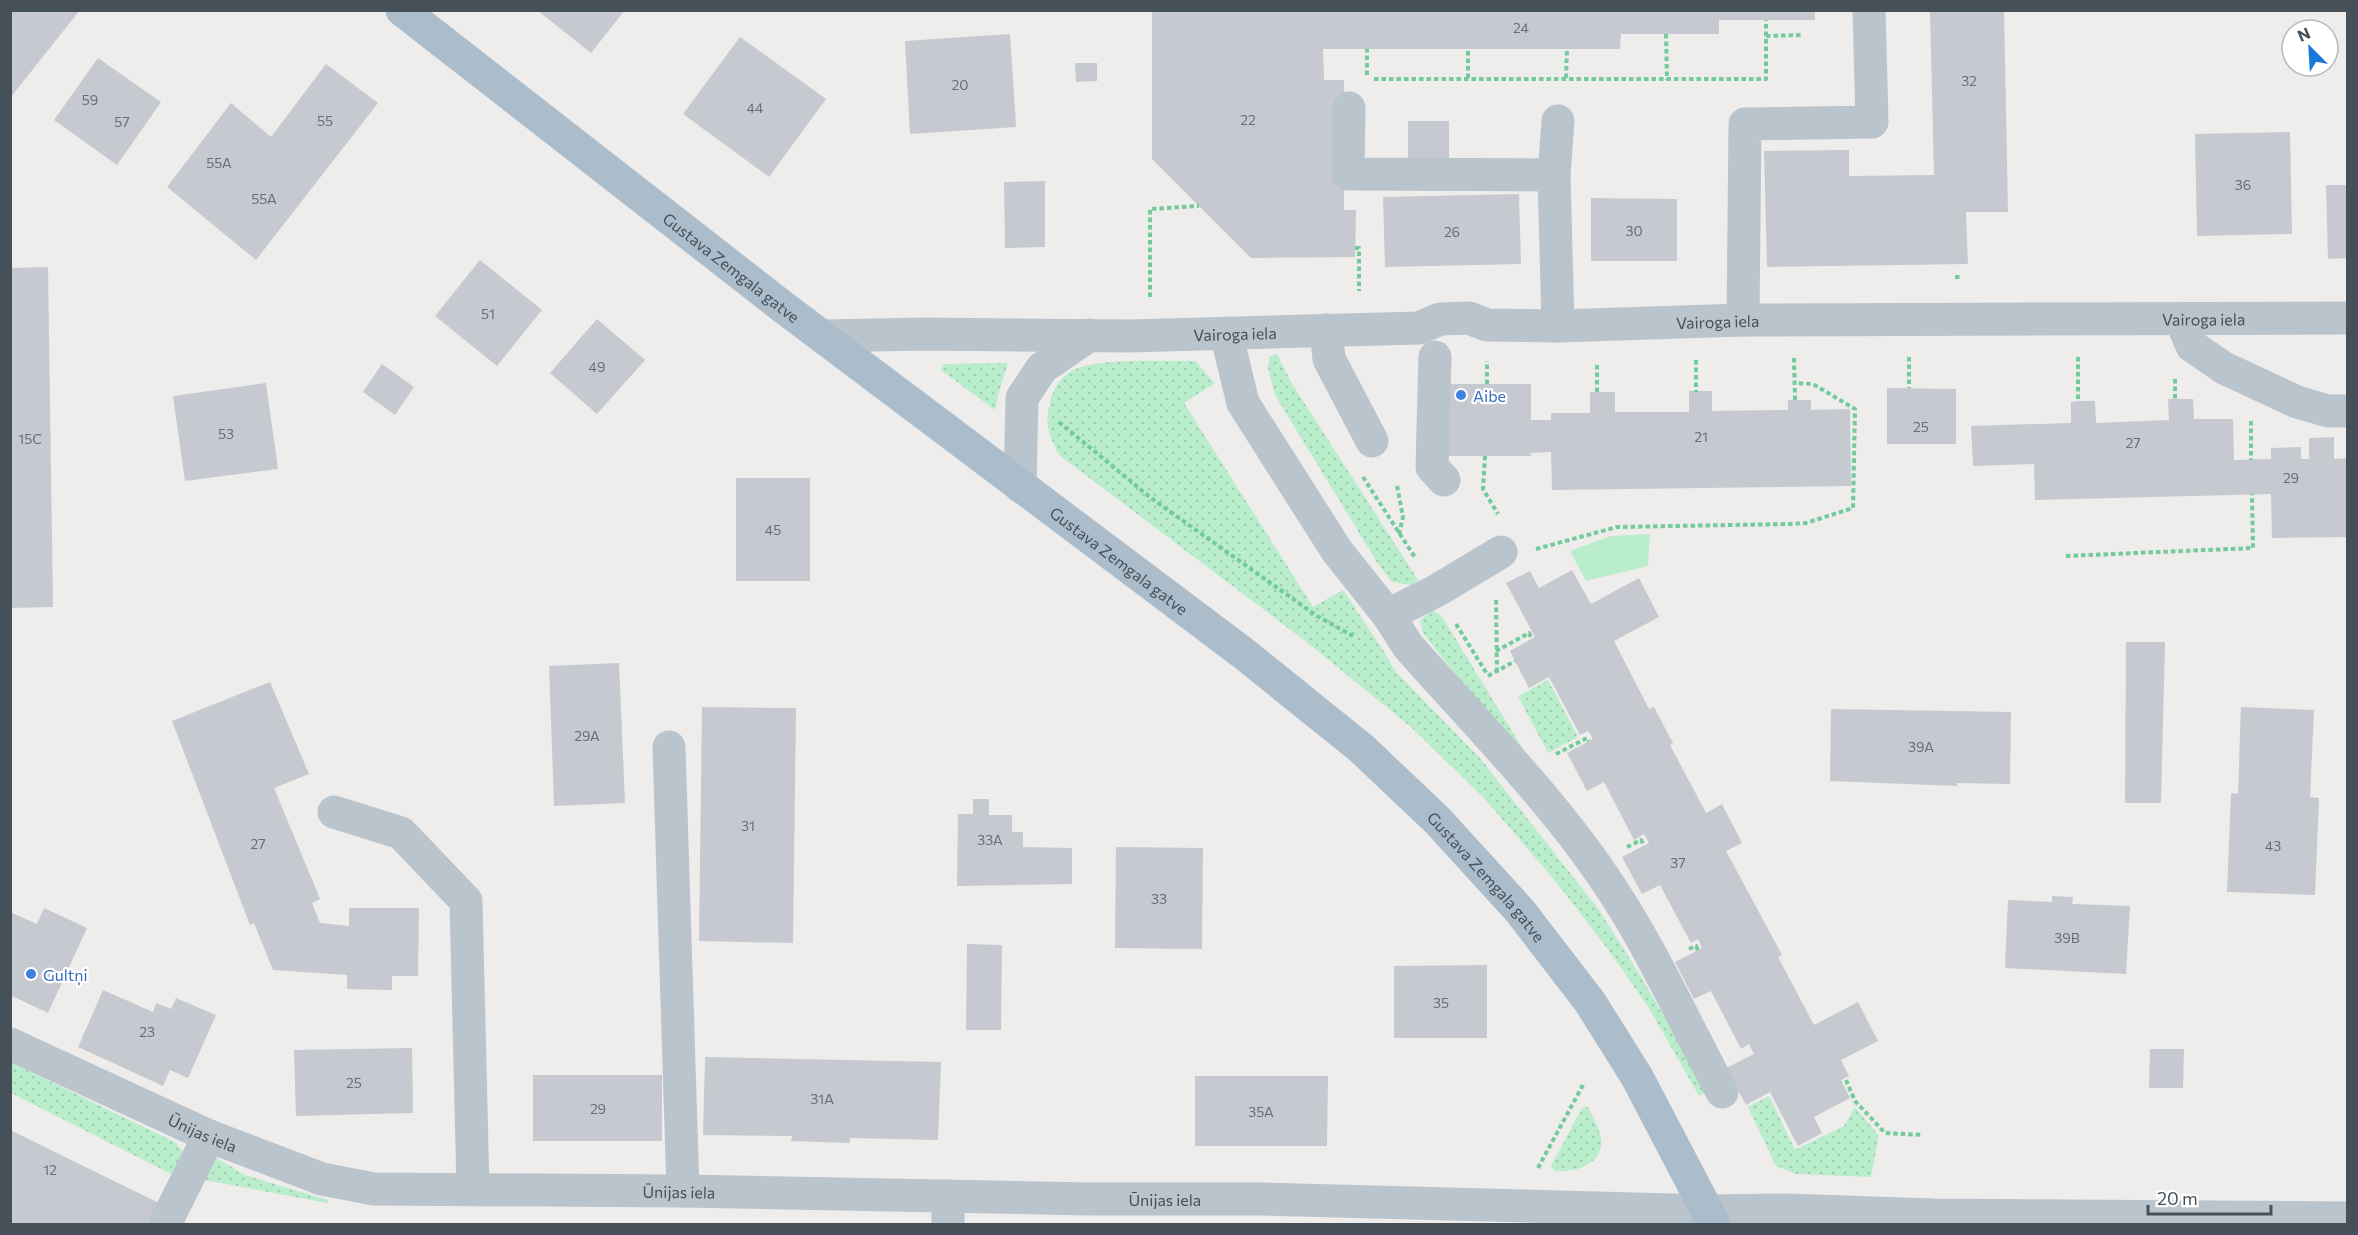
<svg xmlns="http://www.w3.org/2000/svg" width="2358" height="1235" font-family="Commissioner,sans-serif">
	<defs>
		<pattern id="grass-dots" width="8" height="8" patternUnits="userSpaceOnUse" patternTransform="scale(1.5)"><rect width="8" height="8" fill="#b9edcb"/><path d="M2 2h.1M6 6h.1" fill="none" stroke="#a0cdb1" stroke-width="1.8" stroke-linecap="round"/></pattern>
	</defs>
	<rect width="100%" height="100%" fill="#efecec"/>
	<g fill="url(#grass-dots)">
		<path d="M1277 354 1291 382 1418 580 1412 585 1392 582 1380 567 1275 395 1268 368 1270 356Z"/>
		<path d="M1195 361 1215 383 1184 403 1313 607 1343 590 1385 653 1395 671 1480 758 1599 910 1640 975 1707 1091 1699 1096 1649 1008 1607 948 1553 878 1484 798 1411 727 1304 640 1059 455C1048 433 1044 424 1051 399 1053 390 1060 379 1068 373 1093 356 1164 362 1195 361Z"/>
		<path d="M1008 363 1000 388 995 410 941 370 943 364Z"/>
		<path d="M1433 610 1441 615 1523 749 1517 753 1423 633 1420 620Z"/>
		<path d="M1548 680 1578 737 1548 753 1518 696Z"/>
		<path d="M10 1062 175 1142 186 1156 177 1177 11 1093Z"/>
		<path d="M1769 1096 1795 1150 1844 1126 1855 1107 1879 1136 1871 1177 1796 1174 1776 1166 1748 1107Z"/>
		<path d="M1588 1107C1593 1117 1599 1127 1601 1138 1605 1164 1575 1173 1555 1171L1551 1166 1582 1108Z"/>
		<path d="M215 1157 245 1175 328 1200 327 1203 205 1180Z"/>
	</g>
	<path fill="#b9edcb" d="M1650 534 1648 566 1586 581 1570 551 1611 536Z"/>
	<g fill="#c6c9cf">
		<path d="M10 10H80L10 98Z"/>
		<path d="M537 10H625L591 53Z"/>
		<path d="M1152 10H1815V20H1719V34H1621L1620 49H1323L1324 80H1344V210H1356L1355 257 1251 258 1152 159Z"/>
		<path d="M1930 10H2004L2008 212H1966L1968 264 1767 267 1764 151 1849 150V176L1934 175Z"/>
		<path d="M1010 34 1016 127 910 134 905 41Z"/>
		<path d="M740 37 826 99 769 177 683 114Z"/>
		<path d="M98 58 161 102 117 165 54 120Z"/>
		<path d="M1075 63H1097V81L1076 82Z"/>
		<path d="M326 64 378 103 256 260 167 187 231 103 271 137Z"/>
		<rect x="1408" y="121" width="41" height="41"/>
		<path d="M2290 132 2292 234 2197 236 2195 134Z"/>
		<path d="M1045 181V247L1005 248 1004 182Z"/>
		<path d="M2326 185H2348V258L2328 259Z"/>
		<path d="M1519 194 1521 264 1385 267 1383 197Z"/>
		<path d="M1591 198 1677 199V261H1591Z"/>
		<path d="M480 260 542 310 497 366 435 316Z"/>
		<path d="M48 267 53 607 10 608V268Z"/>
		<path d="M597 319 645 360 597 414 550 373Z"/>
		<path d="M382 364 414 387 395 415 363 392Z"/>
		<path d="M266 383 278 469 185 481 173 396Z"/>
		<path d="M1441 384H1531V420H1551V413H1590V392H1615V412H1689V391H1712V411L1788 410V400H1811V410L1850 409 1851 486 1552 490 1551 452 1531 453V456H1441Z"/>
		<path d="M1887 388 1956 389V444H1887Z"/>
		<path d="M2168 399H2193L2194 419H2233L2234 460 2271 459V448L2301 447V459H2309V438L2334 437V459L2348 458V537L2272 538 2271 494 2035 500 2034 464 1973 466 1971 426 2071 423V402L2078 401H2095L2096 423 2169 420Z"/>
		<rect x="736" y="478" width="74" height="103"/>
		<path d="M1572 570 1591 604 1639 578 1659 617 1614 641 1649 709 1654 707 1673 743 1670 745 1706 813 1722 804 1742 843 1726 851 1782 955 1778 957 1814 1025 1858 1002 1878 1041 1841 1060 1849 1076 1841 1080 1850 1098 1814 1117 1822 1133 1798 1146 1770 1092 1746 1105 1726 1068 1754 1054 1749 1044 1741 1049 1711 991 1694 999 1675 962 1702 948 1698 939 1691 943 1660 885 1642 894 1622 857 1649 843 1644 834 1634 840 1604 782 1587 791 1567 753 1593 739 1588 731 1580 735 1549 677 1529 688 1510 651 1535 637 1506 583 1530 571 1539 588Z"/>
		<path d="M2126 642H2165L2161 803H2125Z"/>
		<path d="M619 663 625 803 554 806 549 666Z"/>
		<path d="M270 682 309 774 274 788 320 899 312 903 320 923 349 926V908H419L418 976H392V990L347 989V975L273 970 254 923 250 925 172 721Z"/>
		<path d="M702 707 796 708 793 943 699 941Z"/>
		<path d="M2241 707 2314 710 2310 797 2319 798 2315 895 2227 892 2231 793 2238 794Z"/>
		<path d="M1831 709 2011 712 2010 784 1957 783V786L1830 781Z"/>
		<path d="M973 799H989V815H1012V832H1023V847L1072 848V884L957 886 958 814H973Z"/>
		<path d="M1116 847 1203 848 1202 949 1115 948Z"/>
		<path d="M2052 896 2073 897 2072 904 2130 906 2126 974 2005 968 2008 900 2052 902Z"/>
		<path d="M44 908 87 928 48 1013 10 995V912L37 924Z"/>
		<path d="M967 944 1002 945 1001 1030H966Z"/>
		<path d="M1487 965V1038H1394V966Z"/>
		<path d="M103 990 153 1012 156 1003 171 1009 176 998 216 1015 188 1078 170 1070 163 1086 78 1047Z"/>
		<path d="M412 1048 413 1113 296 1116 294 1050Z"/>
		<path d="M2150 1049H2184L2183 1088H2149Z"/>
		<path d="M705 1057 941 1062 938 1140 850 1138V1143L791 1141 792 1136 703 1135Z"/>
		<rect x="533" y="1075" width="129" height="66"/>
		<path d="M1195 1076H1328L1327 1146H1195Z"/>
		<path d="M10 1130 167 1207 159 1224H10Z"/>
	</g>
	<g fill="none" stroke-linecap="round" stroke-linejoin="round">
		<g stroke="#72cb9b" stroke-width="4" stroke-dasharray="4.5 3" stroke-linecap="butt">
			<path d="M1666 34 1667 80"/>
			<path d="M1766 36 1802 35"/>
			<path d="M1367 75V49"/>
			<path d="M1468 78V49"/>
			<path d="M1566 78 1567 49"/>
			<path d="M1374 79H1766V20"/>
			<path d="M1355 248H1359V291"/>
			<path d="M1955 277H1961"/>
			<path d="M1150 297V209L1199 206"/>
			<path d="M1909 357V388"/>
			<path d="M2078 357V401"/>
			<path d="M1794 358 1795 400"/>
			<path d="M1696 360V392"/>
			<path d="M2175 379V399"/>
			<path d="M1487 384V361"/>
			<path d="M1597 392V362"/>
			<path d="M2251 421V460"/>
			<path d="M1059 422 1151 498 1317 616 1353 636"/>
			<path d="M1485 456 1483 489 1498 514"/>
			<path d="M1363 477 1416 559"/>
			<path d="M1397 486 1403 517 1399 534"/>
			<path d="M1536 549 1617 527 1790 524 1806 523 1853 508 1855 409 1813 384 1795 383"/>
			<path d="M2066 556 2253 548 2252 494"/>
			<path d="M1496 600 1497 671"/>
			<path d="M1456 624 1487 674"/>
			<path d="M1496 651 1529 633 1532 639"/>
			<path d="M1488 676 1515 661"/>
			<path d="M1556 754 1587 738 1589 741"/>
			<path d="M1627 847 1641 840 1644 845"/>
			<path d="M1689 949 1696 946 1698 950"/>
			<path d="M1846 1080 1855 1101 1885 1133 1923 1135"/>
			<path d="M1538 1168 1583 1085"/>
		</g>
		<g stroke="#bac4cc" stroke-width="33">
			<path d="M1349 108 1348 174 1554 175"/>
			<path d="M1558 121 1554 175 1558 326"/>
			<path d="M1743 320 1745 124 1872 122 1869 10"/>
			<path d="M2181 320 2192 346 2224 368 2297 402 2328 411H2348"/>
			<path d="M1326 330 1329 359 1372 441"/>
			<path d="M1226 333 1243 403 1337 551 1388 615 1408 646C1474 721 1547 794 1603 876 1650 944 1683 1020 1722 1092"/>
			<path id="s1" d="M824 336 924 334 1129 336 1419 328 1440 319 1469 318 1487 325 1558 326 1743 320 2348 318"/>
			<path d="M1435 357 1432 467 1444 480"/>
			<path d="M1020 486 1022 398 1042 368 1090 335"/>
			<path d="M1388 615 1436 591 1501 552"/>
			<path d="M669 747 683 1191"/>
			<path d="M334 812 401 833 466 901 473 1189"/>
			<path id="s2" d="M10 1044 209 1136 322 1179 374 1189 683 1191 1091 1199H1263L1709 1211 1786 1210 1933 1215 2348 1218"/>
			<path d="M948 1196V1224"/>
			<path d="M165 1224 209 1136"/>
		</g>
		<path stroke="#abbdcb" stroke-width="33" id="s3" d="M402 10 783 307 1243 653 1361 748 1437 820 1520 911 1590 1002 1637 1077 1714 1224"/>
	</g>
	<g fill="#3f7fe0" stroke="#fff" stroke-width="2">
		<circle cx="1461" cy="395" r="6"/>
		<circle cx="31" cy="974" r="6"/>
	</g>
	<g text-anchor="middle" dominant-baseline="central" stroke-width="4.5" stroke-linejoin="round" paint-order="stroke">
		<g font-size="14" fill="#656e76">
			<text x="1521" y="27">24</text>
			<text x="1969" y="80">32</text>
			<text x="960" y="84">20</text>
			<text x="90" y="99">59</text>
			<text x="755" y="107">44</text>
			<text x="1248" y="119">22</text>
			<text x="325" y="120">55</text>
			<text x="122" y="121">57</text>
			<text x="219" y="162">55A</text>
			<text x="2243" y="184">36</text>
			<text x="264" y="198">55A</text>
			<text x="1634" y="230">30</text>
			<text x="1452" y="231">26</text>
			<text x="488" y="313">51</text>
			<text x="597" y="366">49</text>
			<text x="1921" y="426">25</text>
			<text x="226" y="433">53</text>
			<text x="1701" y="436">21</text>
			<text x="30" y="438">15C</text>
			<text x="2133" y="442">27</text>
			<text x="2291" y="477">29</text>
			<text x="773" y="529">45</text>
			<text x="587" y="735">29A</text>
			<text x="1921" y="746">39A</text>
			<text x="748" y="825">31</text>
			<text x="990" y="839">33A</text>
			<text x="258" y="843">27</text>
			<text x="2273" y="845">43</text>
			<text x="1678" y="862">37</text>
			<text x="1159" y="898">33</text>
			<text x="2067" y="937">39B</text>
			<text x="1441" y="1002">35</text>
			<text x="147" y="1031">23</text>
			<text x="354" y="1082">25</text>
			<text x="822" y="1098">31A</text>
			<text x="598" y="1108">29</text>
			<text x="1261" y="1111">35A</text>
			<text x="50" y="1169">12</text>
		</g>
		<g font-size="16" fill="#455059" stroke="#fff">
			<text stroke="none"><textPath href="#s3" startOffset="418">Gustava Zemgala gatve</textPath></text>
			<text stroke="none"><textPath href="#s1" startOffset="1383">Vairoga iela</textPath></text>
			<text stroke="none"><textPath href="#s1" startOffset="897">Vairoga iela</textPath></text>
			<text stroke="none"><textPath href="#s1" startOffset="411">Vairoga iela</textPath></text>
			<text stroke="none"><textPath href="#s3" startOffset="904">Gustava Zemgala gatve</textPath></text>
			<text stroke="none"><textPath href="#s3" startOffset="1390">Gustava Zemgala gatve</textPath></text>
			<text stroke="none"><textPath href="#s2" startOffset="212">Ūnijas iela</textPath></text>
			<text stroke="none"><textPath href="#s2" startOffset="698">Ūnijas iela</textPath></text>
			<text stroke="none"><textPath href="#s2" startOffset="1184">Ūnijas iela</textPath></text>
		</g>
		<g font-size="16" fill="#366cbe" stroke="#fff" text-anchor="start">
			<text x="1473" y="395">Aibe</text>
			<text x="43" y="974">Gultņi</text>
		</g>
	</g>
	<rect width="2358" height="1235" fill="none" stroke="#455059" stroke-width="24"/>
	<g transform="translate(2310 48) rotate(336)"><circle r="28" fill="#ffffff" stroke="#b5b9bd" stroke-width="1.5"/>
	<path d="M0-4.5L10 22L0 15L-10 22Z" fill="#1a77db"/>
	<text y="-9" font-size="16" font-weight="bold" text-anchor="middle" fill="#455059">N</text>
	</g>
	<path d="M2148 1205v9h123v-9" fill="none" stroke="#455059" stroke-width="3"/>
	<text x="2157" y="1205" font-size="18" fill="#455059" stroke="#ffffff" stroke-width="4.5" paint-order="stroke">20 m</text>
</svg>
